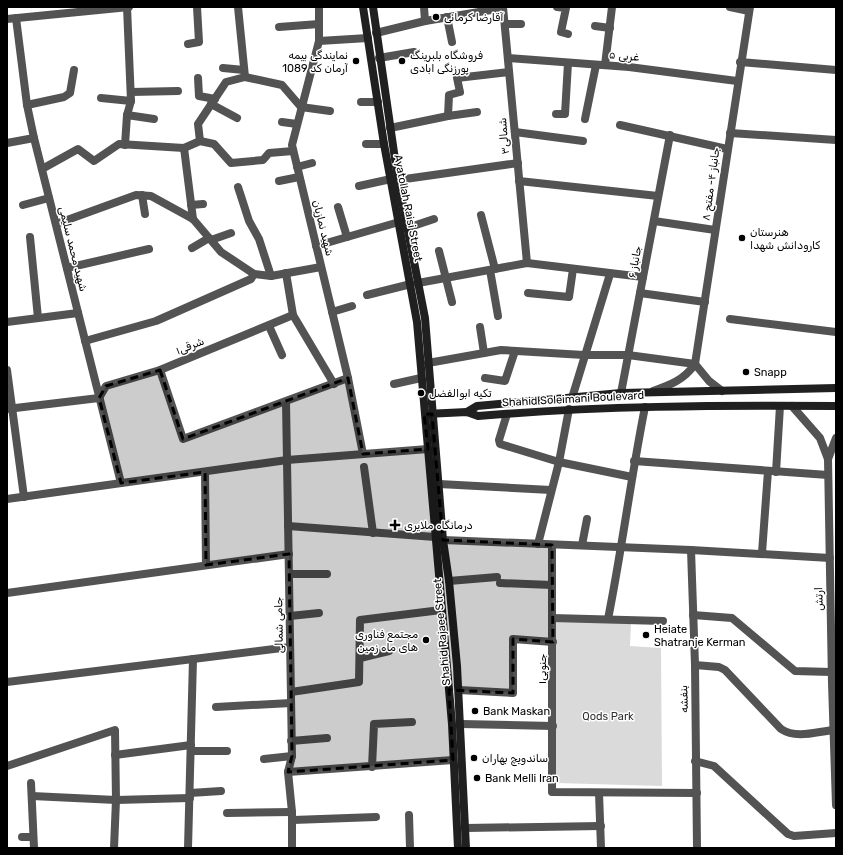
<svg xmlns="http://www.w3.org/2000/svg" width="843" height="855" font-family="Rubik,'Noto Sans Arabic',sans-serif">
	<rect width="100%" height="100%" fill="#fff"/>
	<path fill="#dadada" d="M554 618 631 623 630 646 661 648 662 786 556 783Z"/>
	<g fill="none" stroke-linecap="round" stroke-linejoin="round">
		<g stroke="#535353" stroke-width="8">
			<path d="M238 7 245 77"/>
			<path d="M319 7V41L292 145 348 378 363 454"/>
			<path d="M424 7 425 21"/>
			<path d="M503 7 527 263"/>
			<path d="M557 7 566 8 561 32 568 34"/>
			<path d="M730 7 749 11"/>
			<path d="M447 17 452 42"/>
			<path d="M16 18 27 105 34 138 121 483"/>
			<path d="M7 19 129 7"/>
			<path d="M505 24H521"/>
			<path d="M595 26 610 28"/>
			<path d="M279 27 319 24"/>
			<path d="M376 33 425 21 503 8"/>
			<path d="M319 41 368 38"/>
			<path d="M188 44 199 42 197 7"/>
			<path d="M379 58 414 52"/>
			<path d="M508 58 629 67 737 81"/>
			<path d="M740 62 836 70"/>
			<path d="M605 65 612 7"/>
			<path d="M223 68 244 70"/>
			<path d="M198 78 199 96 215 99"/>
			<path d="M131 92 178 91"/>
			<path d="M101 98 131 101"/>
			<path d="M361 102H378"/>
			<path d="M211 104 237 118"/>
			<path d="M27 105 64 97 70 93 74 70"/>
			<path d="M556 114H565L568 63"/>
			<path d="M127 115 154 119"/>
			<path d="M448 116 449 95 460 92 457 78 509 72"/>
			<path d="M585 119 596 65"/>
			<path d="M282 122 297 124"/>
			<path d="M620 125 727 149"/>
			<path d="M390 128 448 116 477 112"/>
			<path d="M515 132 583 141"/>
			<path d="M730 133 836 140"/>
			<path d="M200 141 214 144 231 163 263 160 269 153 293 151"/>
			<path d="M7 143 34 138"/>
			<path d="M366 144H384"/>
			<path d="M125 145 127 115 131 101 127 7"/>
			<path d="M184 148 193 219"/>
			<path d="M297 167 312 163"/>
			<path d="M42 169 78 149 94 161 119 144 184 148 200 141 198 124 226 82 245 77 282 85 301 107 330 111"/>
			<path d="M398 180 518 163"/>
			<path d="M279 181 299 177"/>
			<path d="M519 181 658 196"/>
			<path d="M359 186 391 179"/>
			<path d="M238 187 249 221 259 239 271 276"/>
			<path d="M142 195 145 214"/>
			<path d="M23 205 49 198"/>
			<path d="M191 205 203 204"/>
			<path d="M338 207 347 237"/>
			<path d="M481 215 495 269"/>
			<path d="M654 221 715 230"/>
			<path d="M56 224 136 195 151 196 193 219 221 252 254 274 271 276 321 267"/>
			<path d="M407 228 434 219"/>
			<path d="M30 237 38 318"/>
			<path d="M211 240 231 233"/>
			<path d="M316 246 399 222"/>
			<path d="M192 248 209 238"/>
			<path d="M439 251 452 302"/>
			<path d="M67 268 149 249"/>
			<path d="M490 270 498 316"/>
			<path d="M286 273 293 315 334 384"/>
			<path d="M418 283 527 263 643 277"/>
			<path d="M528 293 569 297 573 269"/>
			<path d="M640 293 705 302"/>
			<path d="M367 295 411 284"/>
			<path d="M332 312 352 306"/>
			<path d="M730 319 836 332"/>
			<path d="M7 322 78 313"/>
			<path d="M269 326 282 355"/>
			<path d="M480 327 484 353"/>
			<path d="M85 341 156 321 251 279 254 274"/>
			<path d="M428 363 501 350 584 355H628L695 364"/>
			<path d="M695 364 709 381 722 391"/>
			<path d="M7 370 24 497"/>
			<path d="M160 370 183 439 348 378"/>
			<path d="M485 378 505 381 515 351"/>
			<path d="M394 384 421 378"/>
			<path d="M653 391C670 385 684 380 695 364L750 7"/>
			<path d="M621 393 670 135"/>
			<path d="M572 398 610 274"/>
			<path d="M7 409 99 398 106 386 160 370 293 315"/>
			<path d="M507 414 499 440 500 444 559 462 632 477"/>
			<path d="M634 461 828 475"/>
			<path d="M364 467 373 533"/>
			<path d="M205 472 206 565"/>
			<path d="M776 472 780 406"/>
			<path d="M439 484 551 490"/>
			<path d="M7 499 287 460"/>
			<path d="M288 526 435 537"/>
			<path d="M443 540 691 550 830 558"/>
			<path d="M538 544 559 462 569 409"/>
			<path d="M552 545V792L697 793"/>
			<path d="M582 545 587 519"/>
			<path d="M691 550 695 665 697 848"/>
			<path d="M762 553 768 471"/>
			<path d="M289 574H327"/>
			<path d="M449 581 497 577"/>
			<path d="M500 583 552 585"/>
			<path d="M7 593 289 554"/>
			<path d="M693 615 732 618 795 671 831 672"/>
			<path d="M290 616 319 613"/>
			<path d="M552 618 663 621"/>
			<path d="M608 619C622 549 631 477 645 407"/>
			<path d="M360 658 389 651"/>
			<path d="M695 665 719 667 725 670 781 729C796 739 816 732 833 730"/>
			<path d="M7 682 290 647"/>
			<path d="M459 690 513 693V639L553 642"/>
			<path d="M291 692 359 682 360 620 441 610"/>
			<path d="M216 707 291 703"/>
			<path d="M461 724 553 726"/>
			<path d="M291 741 327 738"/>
			<path d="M191 751H227"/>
			<path d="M115 755 191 745"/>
			<path d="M264 759 292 756"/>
			<path d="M695 761 714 766 788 834 794 836 836 833"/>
			<path d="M7 766 115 730 116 800 114 848"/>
			<path d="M372 767 374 724 412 722"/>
			<path d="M288 772 453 760"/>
			<path d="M31 783 34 848"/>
			<path d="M190 793 221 791"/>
			<path d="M599 793 601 848"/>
			<path d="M32 796 116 800 190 798"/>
			<path d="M227 813 292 812"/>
			<path d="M409 815 410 848"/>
			<path d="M293 820 376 817"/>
			<path d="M466 828 601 826"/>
			<path d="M22 837H33"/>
			<path d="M188 848 193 659"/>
		</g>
		<g stroke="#535353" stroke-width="8">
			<path d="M286 402 292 756 288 772 292 812V848"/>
			<path d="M792 406 820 438 828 459 832 683 836 805"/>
			<path d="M828 459 836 438"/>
			<path d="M287 460 428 449"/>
		</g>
		<g stroke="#202020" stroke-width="8">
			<path d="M363 7 384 144 417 322 452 724 458 848"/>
			<path d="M373 7 398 180 425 318 443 540 449 581 457 666 466 848"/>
			<path d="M467 412 477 406 621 393 836 388"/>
			<path d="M426 414 467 412 478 416C597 406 716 405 836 406"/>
		</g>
	</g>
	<path fill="#000" fill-opacity="0.2" stroke="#000" stroke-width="3" stroke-dasharray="8 5" stroke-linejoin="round" d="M160 370 183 439 348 378 363 454 428 449 424 414H432L443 540 552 545 553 642 513 639V693L449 690 453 760 288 772 292 756 289 554 206 565 205 472 121 483 99 398 106 386Z"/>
	<g fill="#000" stroke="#fff" stroke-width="1.5">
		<circle cx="436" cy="17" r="4"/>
		<circle cx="356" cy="61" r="4"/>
		<circle cx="402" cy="61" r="4"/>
		<circle cx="742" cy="238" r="4"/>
		<circle cx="746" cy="372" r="4"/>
		<circle cx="421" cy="393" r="4"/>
		<path d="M393 519h4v4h4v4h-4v4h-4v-4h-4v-4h4z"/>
		<circle cx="646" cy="635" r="4"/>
		<circle cx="426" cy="640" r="4"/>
		<circle cx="475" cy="711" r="4"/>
		<circle cx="474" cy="758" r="4"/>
		<circle cx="477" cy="778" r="4"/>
	</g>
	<g text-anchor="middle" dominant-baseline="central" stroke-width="3" stroke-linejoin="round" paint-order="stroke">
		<g font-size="11" fill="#000" stroke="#fff" text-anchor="start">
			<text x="444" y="17">آقارضا کرمانی</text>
			<text x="348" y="55" text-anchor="end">نمایندگی بیمه<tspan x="348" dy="13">آرمان کد 1089</tspan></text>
			<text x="410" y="55">فروشگاه بلبرینگ<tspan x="410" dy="13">پورزنگی ابادی</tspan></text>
			<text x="750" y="232">هنرستان<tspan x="750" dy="13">کارودانش شهدا</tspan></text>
			<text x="754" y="372">Snapp</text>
			<text x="429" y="393">تکیه ابوالفضل</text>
			<text x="404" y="525">درمانگاه ملایری</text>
			<text x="654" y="629">Heiate<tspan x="654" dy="13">Shatranje Kerman</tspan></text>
			<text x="418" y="634" text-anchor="end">مجتمع فناوری<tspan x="418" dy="13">های ماه زمین</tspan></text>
			<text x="483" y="711">Bank Maskan</text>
			<text x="482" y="758">ساندویچ بهاران</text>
			<text x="485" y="778">Bank Melli Iran</text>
		</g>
		<g font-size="11" fill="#000" stroke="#fff">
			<text transform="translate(624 56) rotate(5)">غربی ۵</text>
			<text transform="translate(504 136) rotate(-95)">شمالی۳</text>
			<text transform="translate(711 184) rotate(-82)">جانباز ۴- مفتح ۸</text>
			<text transform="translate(408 208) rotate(79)">Ayatollah Raisi Street</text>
			<text transform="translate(323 228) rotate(76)">شهید نمازیان</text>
			<text transform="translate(73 249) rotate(76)">شهید محمد سلیمی</text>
			<text transform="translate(635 262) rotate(-79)">جانباز ۶</text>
			<text transform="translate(190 346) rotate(-22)">شرقی۱</text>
			<text transform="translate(573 399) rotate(-3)">Shahid Soleimani Boulevard</text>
			<text transform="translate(819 599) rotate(-91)">ارتش</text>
			<text transform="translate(279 625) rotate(-91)">جامی شمالی</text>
			<text transform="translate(442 632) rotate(-95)">Shahid Rajaee Street</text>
			<text transform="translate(542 669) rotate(-90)">جنوبی۱</text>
			<text transform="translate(684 699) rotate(-91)">بنفشه</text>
		</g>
		<g font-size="11" fill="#313131" stroke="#fff">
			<text x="608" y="716">Qods Park</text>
		</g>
	</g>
	<rect width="843" height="855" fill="none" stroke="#000000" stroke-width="16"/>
</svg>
